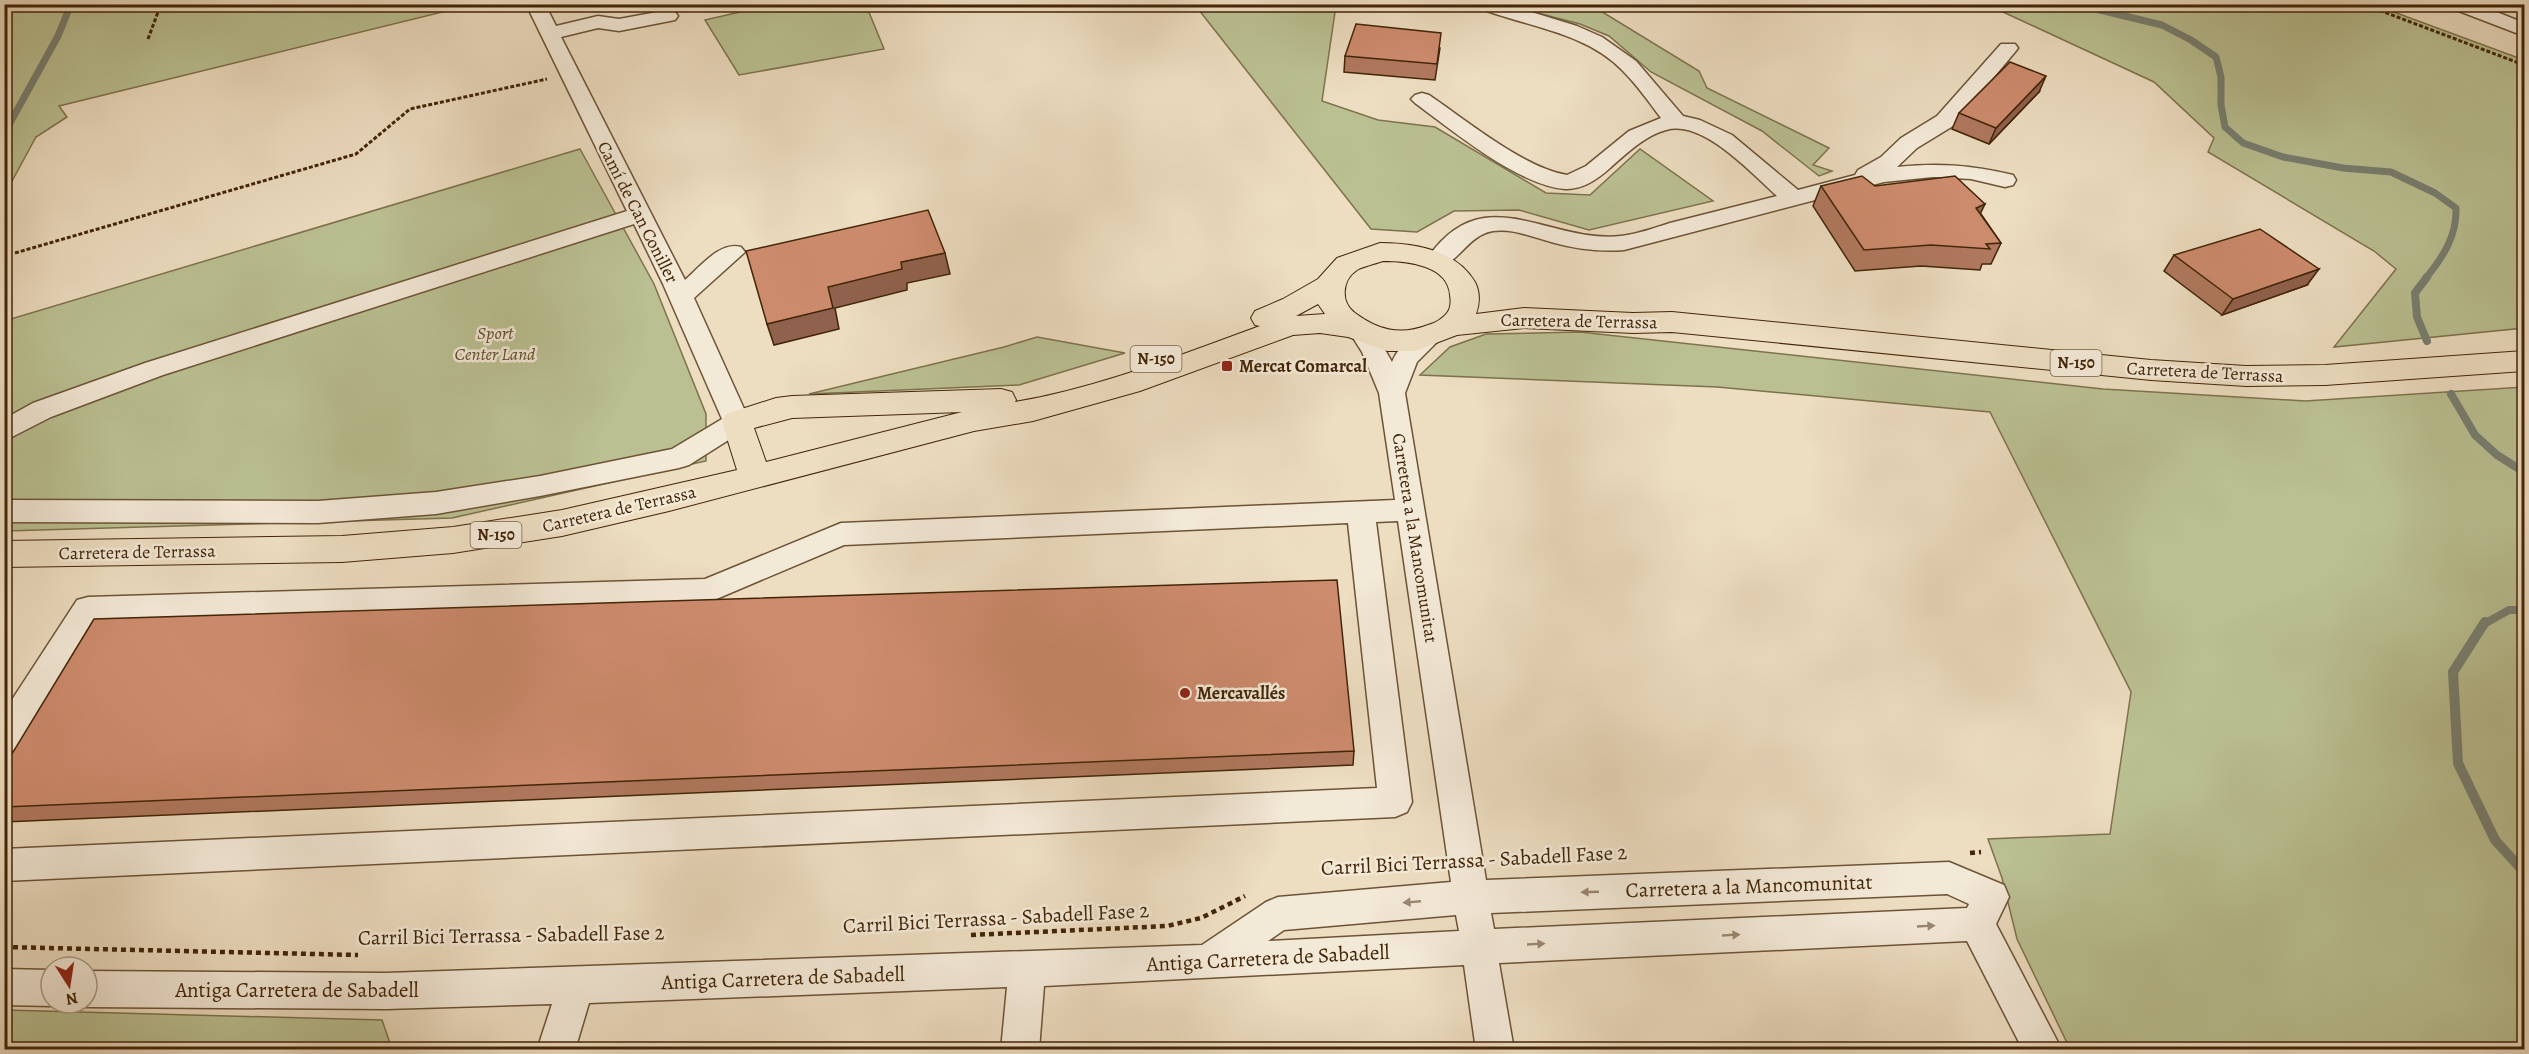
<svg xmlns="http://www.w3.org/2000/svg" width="2529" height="1054" font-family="Alegreya,serif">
	<rect width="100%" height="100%" fill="#edddc1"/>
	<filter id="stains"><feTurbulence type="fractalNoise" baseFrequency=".00333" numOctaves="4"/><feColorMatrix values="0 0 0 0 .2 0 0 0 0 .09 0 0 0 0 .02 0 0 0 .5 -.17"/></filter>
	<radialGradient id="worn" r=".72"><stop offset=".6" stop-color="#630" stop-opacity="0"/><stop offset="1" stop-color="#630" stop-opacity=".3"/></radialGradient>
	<g fill="#bac092" stroke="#7e724c" stroke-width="1.5">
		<path d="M5 4H471V5L59 106 67 117 36 137 5 194Z"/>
		<path d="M771 5H866L884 49 739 75 705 20Z"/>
		<path d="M1195 5H1334L1335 12 1322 101 1378 120 1435 127 1546 193 1590 195 1640 149 1713 201 1589 230 1519 210 1454 211 1417 232 1371 229Z"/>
		<path d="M1506 5H1591L1699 71 1707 88 1829 148 1813 165 1832 171 1819 176 1762 131 1651 72 1609 36 1580 24Z"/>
		<path d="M1988 5H2375L2524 60V328L2334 347 2396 269 2374 251 2208 152 2214 138 2154 82Z"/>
		<path d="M580 149 654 284 706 414V461L452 518 5 531 4 321Z"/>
		<path d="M1580 332 2103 389 2305 401 2524 387V1049H2070L2017 939 2002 878 1988 839 2110 834 2131 692 1990 412 1717 387 1420 375 1450 347 1486 334Z"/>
		<path d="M1037 337 1125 353 1019 385 809 394 1004 347Z"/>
		<path d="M5 1010 382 1020 392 1049H5Z"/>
	</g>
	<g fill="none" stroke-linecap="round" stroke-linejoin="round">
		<g stroke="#777f71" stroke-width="7">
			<path d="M2075 4 2162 25 2191 40 2216 57 2221 77V105L2225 127 2243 143 2283 157 2343 168 2391 172 2435 193 2456 208C2457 236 2443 257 2426 278"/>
			<path d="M4 166 8 159 5 132 58 36 71 4"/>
		</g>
		<g stroke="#777f71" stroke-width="8">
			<path d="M2427 341 2417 317 2415 293 2427 277"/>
			<path d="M2451 394 2475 435 2497 455 2524 472"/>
			<path d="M2484 624 2509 610H2524"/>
		</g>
		<path stroke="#777f71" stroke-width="10" d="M2485 622 2453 672 2458 763 2495 840 2524 872"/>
		<g stroke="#6d5336" stroke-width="3">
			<g id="minor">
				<path d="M526 4H545L556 26 598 16 619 19 668 10 675 12 678 16 675 20 619 31 598 28 561 37 685 280C700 267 720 241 741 247L745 252 694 298 750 422 746 429 689 465 679 468 540 496 436 514 318 523 4 522V500L318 501 436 492 540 476 672 449 722 419 663 284 634 224 163 375 51 417 4 441V419L33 403 145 363 627 211Z"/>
				<path d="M1477 4H1505L1577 26 1602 37 1636 61 1683 116 1700 120 1732 135 1798 190 1855 175 1858 170 1881 157 1901 138 1937 116 2001 44H2015L2018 48 2015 52 1953 126 1917 148 1897 167C1939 163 1971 165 2013 175L2016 180 2013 185 2005 187 1971 179 1933 177 1884 182 1624 250C1599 252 1576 249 1551 242 1532 237 1512 228 1493 231 1465 235 1454 274 1429 267L1425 262C1482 174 1546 244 1621 236 1638 234 1654 228 1670 223 1706 214 1741 205 1777 196 1752 174 1703 119 1666 130 1644 136 1626 154 1610 168 1598 179 1582 190 1565 189 1518 185 1453 131 1415 103L1411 99 1415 95 1422 93 1429 95C1466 120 1524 168 1567 175L1586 166 1629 131 1661 118C1649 102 1637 85 1623 71 1586 32 1527 27 1479 8Z"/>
				<path d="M2449 4H2477L2524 23V36L2451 8Z"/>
				<path d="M1363 324 1372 327 1392 362C1399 345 1419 326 1438 331L1442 337 1417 362 1405 393 1486 880 1949 862 2004 885 2009 897 1996 924 2062 1050H2023L1967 941 1499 963 1514 1050H1476L1464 965 1044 986 1039 1050H1001L1007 987 589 1003 575 1050H537L552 1004 386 1009 87 1007 77 1003H87V971L386 973 1202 945 1266 902 1278 897 1451 882 1398 521 1376 522 1412 802 1407 812 1395 817 4 881V849L1377 788 1348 523 844 545 707 603 97 621 15 750 4 754V712L77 600 88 597 705 579 841 523 1395 500 1379 393 1362 352 1350 333 1354 327ZM1947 894 1969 904 1967 908 1494 929 1491 913ZM1456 915 1459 931 1268 941 1284 930Z"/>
				<path d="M4 969 51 970V1003H58L51 1006 4 1005Z"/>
			</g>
		</g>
		<g stroke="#422507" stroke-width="2">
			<path id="major" d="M1380 243C1415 243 1456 250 1475 282 1480 292 1480 303 1476 314L1524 308 1633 313 1672 312 2151 360 2246 366 2325 365 2524 351V371L2325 385 2246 386 2151 380 1672 332 1633 333 1524 328 1457 335 1415 351H1387L1348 337 1320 333 1293 335 1140 391 1033 421 974 431 669 511 562 536 453 553 342 562 4 567V541L342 536 453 527 562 510 737 470 722 422 726 414 776 398 792 396 1001 389 1012 392 1016 400 1015 402C1099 388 1180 355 1260 326L1255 325 1251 318 1255 311 1283 299 1318 279 1337 258ZM1383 261C1407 261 1448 265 1450 295 1451 301 1451 308 1447 313 1442 319 1435 323 1428 325 1400 336 1378 330 1355 313 1340 302 1342 280 1357 270 1364 266 1375 264 1383 261ZM1318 304 1325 314 1296 316ZM962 412 766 462 754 428 792 418Z"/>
		</g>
		<g stroke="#422507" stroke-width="3" stroke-dasharray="4 2" stroke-linecap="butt">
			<path d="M2363 4 2524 65"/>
			<path d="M148 39 161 4"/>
			<path d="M15 253 356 154 410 109 547 79"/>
		</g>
		<g stroke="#422507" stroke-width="4.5" stroke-dasharray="5 4" stroke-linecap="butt">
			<path d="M1970 853 1981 852"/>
			<path d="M971 935 1167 926 1201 918 1245 896"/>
			<path d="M4 947 358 955"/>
		</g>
		<use href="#minor" fill="#f3e9d7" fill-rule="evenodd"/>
		<use href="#major" fill="#edddc1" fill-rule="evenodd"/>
	</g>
	<g fill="#b0785e" stroke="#422507" stroke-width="1.5">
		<path d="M1440 48 1435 80 1344 72 1345 56Z"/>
		<path d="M2039 92 1989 144 1952 129 1959 113Z"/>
		<path d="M1821 186H1875L1981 214 2001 243 1991 264H1982L1980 270 1921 266 1855 271 1813 206Z"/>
		<path d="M2174 255 2307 285 2222 315 2164 271Z"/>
		<path d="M1354 751 1353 765 4 822V767Z"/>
	</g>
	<g fill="#90614c" stroke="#422507" stroke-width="1.5">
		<path d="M2046 76 2039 92 1989 144 1996 128Z"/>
		<path d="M1985 204 1975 225 1976 208Z"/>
		<path d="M945 253 950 274 907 283V290L835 308 839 329 774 345 767 324 828 287 901 262Z"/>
		<path d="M2319 269 2307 285 2222 315 2233 299Z"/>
	</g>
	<g fill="#cd8b6d" stroke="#422507" stroke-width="1.5">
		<path d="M1356 24 1441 33 1437 64 1345 56Z"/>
		<path d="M2010 62 2046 76 1996 128 1959 113Z"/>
		<path d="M1862 176 1875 186 1955 176 1985 204 1976 208 2001 243 1986 244 1990 249 1931 245 1864 250 1821 186Z"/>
		<path d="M928 210 945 253 901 262 902 269 828 287 833 308 767 324 746 251Z"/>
		<path d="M2260 229 2319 269 2233 299 2174 255Z"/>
		<path d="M1337 580 1354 751 4 807V767L94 619Z"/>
	</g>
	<defs><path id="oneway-solid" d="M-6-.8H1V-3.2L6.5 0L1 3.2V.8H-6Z" transform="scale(1.5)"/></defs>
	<g fill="#9a876f">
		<use href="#oneway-solid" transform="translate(1590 892) rotate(178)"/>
		<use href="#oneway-solid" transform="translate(1412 902) rotate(175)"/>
		<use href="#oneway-solid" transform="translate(1926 926) rotate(-3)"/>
		<use href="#oneway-solid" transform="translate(1731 935) rotate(-3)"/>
		<use href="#oneway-solid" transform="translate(1536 944) rotate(-3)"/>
	</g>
	<g fill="#8f2418" stroke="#f3e9d7" stroke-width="2">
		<rect x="1221" y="360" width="12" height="12" rx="3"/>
		<circle cx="1185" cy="693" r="6"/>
	</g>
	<g text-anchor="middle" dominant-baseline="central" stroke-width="5" stroke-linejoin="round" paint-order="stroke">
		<g fill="#f3e9d7" stroke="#776045" stroke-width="1.5">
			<rect x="1130.5" y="346" width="51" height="26" rx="4.5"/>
			<rect x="2050.5" y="350" width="51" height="26" rx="4.5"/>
			<rect x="470.5" y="522" width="51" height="26" rx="4.5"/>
		</g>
		<g font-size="16" font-weight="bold" fill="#422507">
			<text x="1156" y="359">N-150</text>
			<text x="2076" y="363">N-150</text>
			<text x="496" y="535">N-150</text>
		</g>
		<g font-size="18" fill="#422507" stroke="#f3e9d7">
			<text transform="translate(638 212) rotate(63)">Camí de Can Coniller</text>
			<text transform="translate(1579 321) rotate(1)">Carretera de Terrassa</text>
			<text transform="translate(2205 372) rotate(3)">Carretera de Terrassa</text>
			<text transform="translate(619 509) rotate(-13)">Carretera de Terrassa</text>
			<text transform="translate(1415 538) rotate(81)">Carretera a la Mancomunitat</text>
			<text transform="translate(137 552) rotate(-1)">Carretera de Terrassa</text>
		</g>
		<g font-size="18" font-style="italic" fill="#604c2a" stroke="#f3e9d7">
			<text x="495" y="333">Sport<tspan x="495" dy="21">Center Land</tspan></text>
		</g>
		<g font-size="18" font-weight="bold" fill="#422507" stroke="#f3e9d7" text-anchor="start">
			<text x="1239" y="366">Mercat Comarcal</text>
			<text x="1197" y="693">Mercavallés</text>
		</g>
		<g font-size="21" fill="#422507" stroke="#f3e9d7">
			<text transform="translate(1474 860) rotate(-3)">Carril Bici Terrassa - Sabadell Fase 2</text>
			<text transform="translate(1749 886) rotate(-2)">Carretera a la Mancomunitat</text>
			<text transform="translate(996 918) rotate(-3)">Carril Bici Terrassa - Sabadell Fase 2</text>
			<text transform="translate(511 935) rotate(-1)">Carril Bici Terrassa - Sabadell Fase 2</text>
			<text transform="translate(1268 958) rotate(-3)">Antiga Carretera de Sabadell</text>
			<text transform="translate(783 978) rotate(-2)">Antiga Carretera de Sabadell</text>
			<text x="297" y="990">Antiga Carretera de Sabadell</text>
		</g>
	</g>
	<rect width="2529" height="1054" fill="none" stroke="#edddc1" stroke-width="24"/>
	<rect x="6" y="6" width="2517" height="1042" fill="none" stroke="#422507" stroke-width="3"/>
	<rect x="12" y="12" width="2505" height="1030" fill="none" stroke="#422507" stroke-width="1.5"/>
	<g transform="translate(69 985) rotate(168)"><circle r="28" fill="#f3e9d7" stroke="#ac9b84" stroke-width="1.5"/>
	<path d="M0-4.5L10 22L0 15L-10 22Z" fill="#8f2418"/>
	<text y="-9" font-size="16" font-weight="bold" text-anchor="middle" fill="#422507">N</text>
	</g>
	<rect width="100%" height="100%" filter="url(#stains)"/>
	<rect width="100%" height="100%" fill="url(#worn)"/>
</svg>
